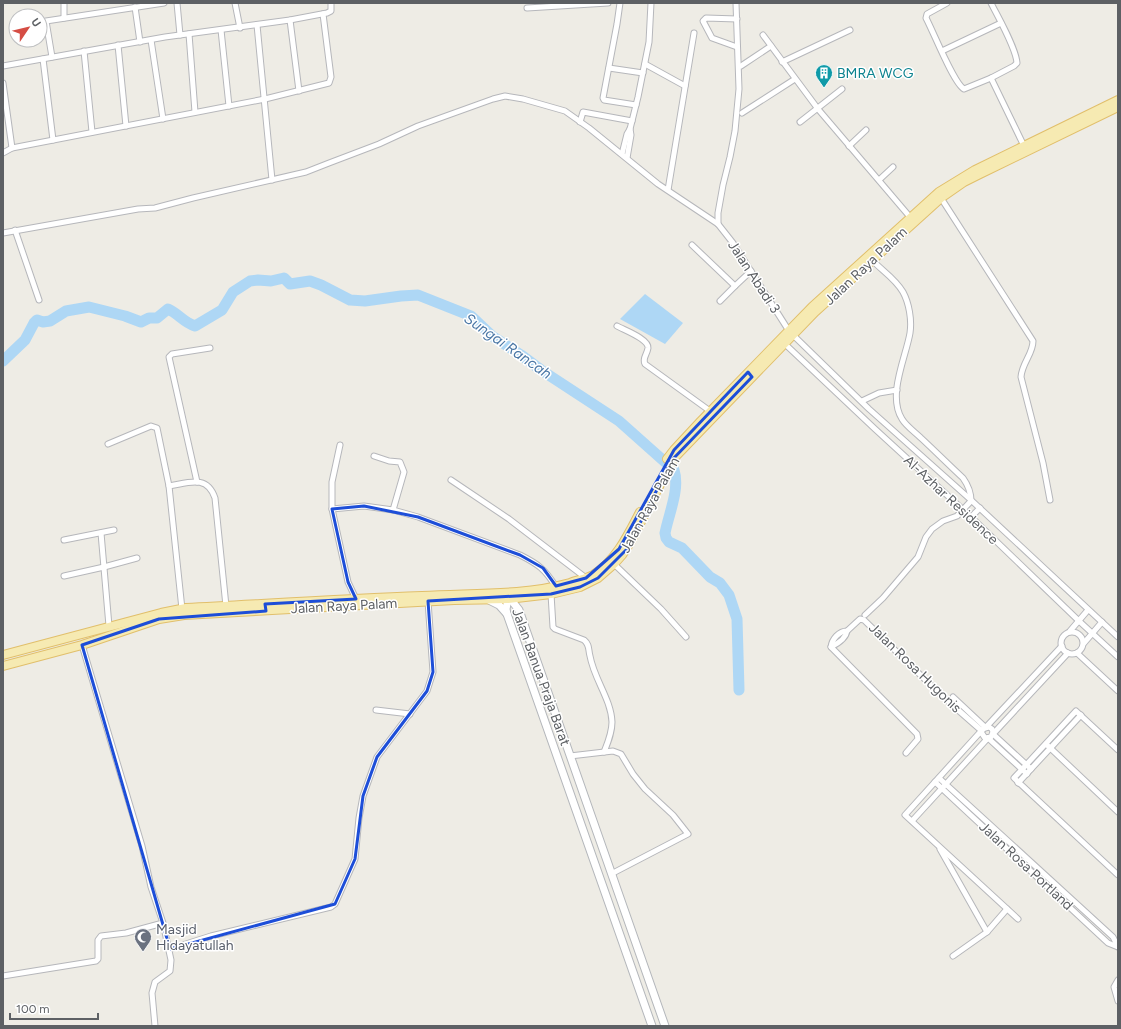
<svg xmlns="http://www.w3.org/2000/svg" width="1121" height="1029" font-family="Figtree,sans-serif">
	<rect width="100%" height="100%" fill="#eeece5"/>
	<path fill="#aed7f5" d="M645 294 683 323 665 344 620 319Z"/>
	<g fill="none" stroke-linecap="round" stroke-linejoin="round">
		<path stroke="#aed7f5" stroke-width="11" d="M3 361 25 340 34 323 37 320 43 322 50 321 66 311 89 307 125 316 141 322 149 318H157L168 309C179 314 183 322 195 326L222 310 233 292 250 281 258 280 271 281 284 278 290 284 310 281 321 285 350 300 365 301 401 296 418 295 471 316 492 336 521 355 541 370 619 421 674 470C680 489 669 513 665 533L666 538 669 542 682 548 710 577 720 583 729 595 737 619 739 690"/>
		<g stroke="#b6b7bb" stroke-width="7">
			<g id="street">
				<path d="M64 3V18"/>
				<path d="M177 3 180 35"/>
				<path d="M235 3 240 28"/>
				<path d="M620 3 617 24 603 98 604 100 636 105"/>
				<path d="M947 3 927 14 926 18C933 31 954 84 964 89L991 78 1014 66 1017 63C1016 48 998 17 991 3"/>
				<path d="M135 7 140 42"/>
				<path d="M527 8 608 3"/>
				<path d="M737 19 706 18 703 21 712 38 737 47"/>
				<path d="M290 20 299 91"/>
				<path d="M257 25 272 180"/>
				<path d="M221 30 229 106"/>
				<path d="M189 34 195 112"/>
				<path d="M763 35 818 109 910 217"/>
				<path d="M151 40 163 119"/>
				<path d="M118 45 126 126"/>
				<path d="M84 51 92 132"/>
				<path d="M942 51 1001 23"/>
				<path d="M52 57 46 21 164 3"/>
				<path d="M43 59 53 140"/>
				<path d="M782 62 850 30"/>
				<path d="M645 64 685 86"/>
				<path d="M3 66 165 37 290 20 327 13 331 11V3"/>
				<path d="M741 66 771 46"/>
				<path d="M609 68 643 73"/>
				<path d="M991 78 1024 146"/>
				<path d="M3 83 12 148"/>
				<path d="M742 113 795 79"/>
				<path d="M580 122 583 112 632 121"/>
				<path d="M800 122 842 89"/>
				<path d="M849 146 866 130"/>
				<path d="M3 153 12 148 265 99 329 83 331 77 323 14"/>
				<path d="M622 154 627 134 630 129 638 97 649 42 651 3"/>
				<path d="M627 158 631 135 630 129"/>
				<path d="M879 180 893 167"/>
				<path d="M668 190 694 33"/>
				<path d="M941 198 1033 341C1033 354 1022 363 1021 377L1043 463 1050 500"/>
				<path d="M718 224V213L723 185 730 157 735 131 739 89 736 3"/>
				<path d="M15 230 39 300"/>
				<path d="M3 233 138 209 155 208 193 198 306 172 329 163 379 144 418 126 493 99 505 96 523 99 565 111 589 128 658 184 718 224 733 243 789 331"/>
				<path d="M692 245 735 286 751 271"/>
				<path d="M720 301 735 286"/>
				<path d="M617 326C624 330 649 339 648 348 647 355 642 358 645 364L710 411"/>
				<path d="M793 335 869 409 971 500 1118 637"/>
				<path d="M785 344 875 429 971 517 1079 621 1118 657"/>
				<path d="M862 401 879 393 897 390"/>
				<path d="M108 444 151 426 157 428 169 486 182 609"/>
				<path d="M374 456 389 461 400 462 404 472 393 510"/>
				<path d="M451 480 509 519 586 578"/>
				<path d="M197 482 169 357 172 354 210 348"/>
				<path d="M169 486C188 483 207 474 215 498L226 606"/>
				<path d="M332 509V482L340 445"/>
				<path d="M971 517 980 508"/>
				<path d="M101 533 109 626"/>
				<path d="M64 540 114 530"/>
				<path d="M614 564 661 609 686 637"/>
				<path d="M64 576 104 567 137 558"/>
				<path d="M551 594 553 627 555 629 584 640C590 645 588 649 590 656 594 679 611 699 612 722 612 733 608 742 604 752"/>
				<path d="M356 599 348 582 332 509 364 506 393 510 418 517 520 555C538 564 545 569 556 587"/>
				<path d="M865 615 883 598 918 557 926 537 932 529 943 521 957 516 971 501C971 492 968 485 963 478 949 465 935 451 921 438 915 432 906 426 902 419 887 395 906 357 910 333 912 320 909 303 903 292 895 278 881 270 871 259"/>
				<path d="M1070 631 1088 610"/>
				<circle cx="1072" cy="643" r="11"/>
				<path d="M1084 643 1102 622"/>
				<path d="M831 647C837 644 846 638 847 631"/>
				<path d="M1077 653 1118 691"/>
				<path d="M953 697 985 727"/>
				<path d="M376 710 410 714"/>
				<path d="M987 726 1062 646"/>
				<path d="M981 732 985 738 991 737 993 732 992 729 989 727 983 729 905 815 1018 919"/>
				<path d="M1046 744 1118 812"/>
				<path d="M1118 750 1076 711 1014 778 1118 875"/>
				<path d="M906 753 918 739 917 734 831 647C832 639 839 631 847 631L860 619 864 620 941 695 982 731"/>
				<path d="M570 756 613 751 621 754 633 774 645 789 673 815 688 834 613 873"/>
				<path d="M1031 769 993 734 1068 653"/>
				<path d="M939 778 1113 937 1118 947"/>
				<path d="M935 782 1108 943 1118 947"/>
				<path d="M1018 783 1081 715"/>
				<path d="M912 821 988 738 1027 774"/>
				<path d="M940 849 987 932"/>
				<path d="M170 949 211 936 331 907 335 904 355 859 359 818 363 796 377 757 427 691 433 672 428 601"/>
				<path d="M953 956 987 932 1007 909"/>
				<path d="M3 976 96 961 98 959V940L101 936 126 933 163 923 151 887 142 846 82 645"/>
				<path d="M1118 980 1114 987 1118 1001"/>
				<path d="M155 1026 152 993 155 982 170 971 171 960 163 923"/>
			</g>
		</g>
		<g stroke="#b4b7bb" stroke-width="9">
			<g id="secondary">
				<path d="M506 598 512 601 519 610C567 749 617 887 665 1026"/>
				<path d="M508 599 506 609 507 614 652 1026"/>
				<path d="M489 600 499 605 507 614"/>
			</g>
		</g>
		<g stroke="#e1bf6b" stroke-width="10">
			<g id="primary">
				<path d="M667 459 674 450 701 421 812 307 939 192 975 170 1118 100"/>
				<path d="M3 655 161 613 186 608C264 604 343 599 422 596 472 593 522 596 570 583 578 580 586 579 593 575 616 561 628 535 640 512"/>
				<path d="M3 666 82 645 159 619 184 615 454 600 508 599 551 594 580 587 598 578 614 564 622 555 631 541 670 465 676 456 815 312 941 198 964 182 980 174 1118 107"/>
			</g>
		</g>
		<use href="#street" stroke="#fff" stroke-width="5"/>
		<use href="#secondary" stroke="#fff" stroke-width="7"/>
		<use href="#primary" stroke="#f6eab2" stroke-width="8"/>
	</g>
	<path fill="none" stroke="#1d4ed8" stroke-width="3" stroke-linejoin="round" d="M748 372 752 377 672 460 627 549 598 578 580 587 551 594 428 601 433 672 427 691 377 757 363 796 355 859 335 904 170 949 82 645 159 619 266 611 265 604 356 599 348 582 332 509 364 506 418 517 520 555 543 568 556 586 586 578 619 549 674 450Z"/>
	<defs>
		<g id="building-pin" transform="scale(0.9)"><path d="M0 17L-7.5 6A9.5 9.5 0 1 1 7.5 6Z" fill="#0f9aa8" stroke="#fff"/><path d="M-4-6H4V6H1V3H-1V6H-4ZM-2.5-4.3h1.7v1.8h-1.7ZM.8-4.3h1.7v1.8H.8ZM-2.5-1h1.7V.8h-1.7ZM.8-1h1.7V.8H.8Z" fill="#fff"/></g>
		<g id="mosque-pin" transform="scale(0.9)"><path d="M0 17L-7.5 6A9.5 9.5 0 1 1 7.5 6Z" fill="#6b7280" stroke="#fff"/><path d="M3.5-4.9A6 6 0 1 0 3.5 4.9A5 5 0 1 1 3.5-4.9Z" fill="#fff"/></g>
	</defs>
	<g fill-rule="evenodd">
		<use href="#building-pin" x="824" y="73"/>
		<use href="#mosque-pin" x="143" y="937"/>
	</g>
	<g text-anchor="middle" dominant-baseline="central" stroke-width="3" stroke-linejoin="round" paint-order="stroke">
		<g font-size="14" fill="#0d838f" stroke="#fff" text-anchor="start">
			<text x="837" y="73">BMRA WCG</text>
		</g>
		<g font-size="14" fill="#5d6064" stroke="#fff">
			<text transform="translate(866 266) rotate(-43)">Jalan Raya Palam</text>
			<text transform="translate(754 277) rotate(57)">Jalan Abadi 3</text>
			<text transform="translate(951 500) rotate(43)">Al-Azhar Residence</text>
			<text transform="translate(650 505) rotate(-61)">Jalan Raya Palam</text>
			<text transform="translate(344 606) rotate(-3)">Jalan Raya Palam</text>
			<text transform="translate(915 668) rotate(44)">Jalan Rosa Hugonis</text>
			<text transform="translate(541 677) rotate(70)">Jalan Banua Praja Barat</text>
			<text transform="translate(1026 866) rotate(43)">Jalan Rosa Portland</text>
		</g>
		<g font-size="14" fill="#5b616d" stroke="#fff" text-anchor="start">
			<text x="156" y="929">Masjid<tspan x="156" dy="16">Hidayatullah</tspan></text>
		</g>
		<g font-size="15" font-style="italic" fill="#4c78a6" stroke="#fff">
			<text transform="translate(508 346) rotate(35)">Sungai Rancah</text>
		</g>
	</g>
	<rect width="1121" height="1029" fill="none" stroke="#5d6064" stroke-width="8"/>
	<g transform="translate(28 28) rotate(55)"><circle r="19" fill="#ffffff" stroke="#bebfc1"/>
	<path d="M0-3L7 15L0 10L-7 15Z" fill="#d54d44"/>
	<text y="-6" font-size="11" font-weight="bold" text-anchor="middle" fill="#5d6064">U</text>
	</g>
	<path d="M10 1013v6h88v-6" fill="none" stroke="#5d6064" stroke-width="2"/>
	<text x="16" y="1013" font-size="12" fill="#5d6064" stroke="#ffffff" stroke-width="3" paint-order="stroke">100 m</text>
</svg>
